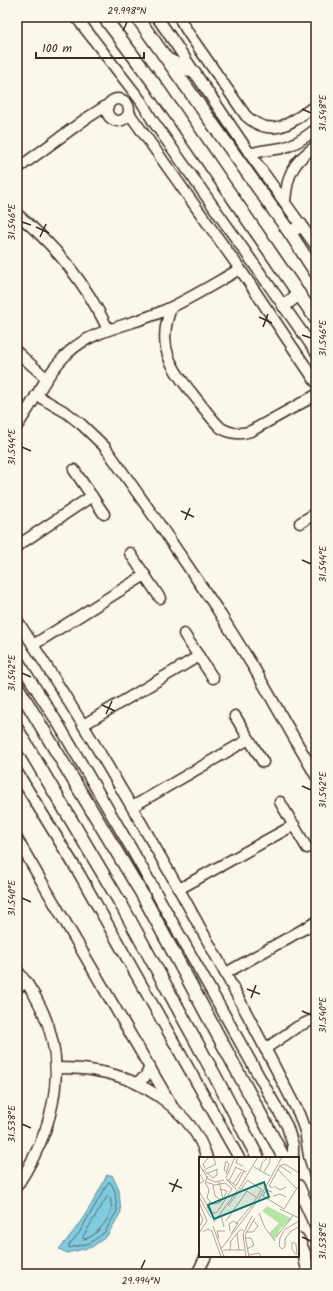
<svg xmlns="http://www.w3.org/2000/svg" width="333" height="1291" font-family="Kalam,sans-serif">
	<rect width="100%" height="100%" fill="#fbf7ec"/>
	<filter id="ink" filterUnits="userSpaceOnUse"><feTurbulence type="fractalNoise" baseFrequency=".025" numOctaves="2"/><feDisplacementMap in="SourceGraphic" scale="8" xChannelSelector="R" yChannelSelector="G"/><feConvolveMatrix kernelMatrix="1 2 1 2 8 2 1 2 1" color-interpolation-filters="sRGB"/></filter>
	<g filter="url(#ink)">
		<path fill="#80cbe0" stroke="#648b92" d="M107 1175H112L119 1190 121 1212 107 1236 92 1247 67 1253 59 1249C79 1227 94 1202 107 1175Z"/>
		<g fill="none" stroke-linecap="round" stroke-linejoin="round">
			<g stroke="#576a6c" stroke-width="1">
				<path d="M109 1182 111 1183 115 1191 117 1211 104 1233 90 1243 69 1248V1245L79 1233Z"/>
				<path d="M108 1196 110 1198C111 1202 112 1207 111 1211 108 1221 94 1239 83 1239V1237Z"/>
			</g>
			<g stroke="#3b2a1e" stroke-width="13">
				<g id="minor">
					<path d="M76 17 141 101 153 121 316 352"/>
					<path d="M157 17 250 154 316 246"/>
					<path d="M180 17 181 21 189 34 246 116C273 140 292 122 316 105"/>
					<circle cx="118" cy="110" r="11"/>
					<path d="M129 113 240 269 316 382"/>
					<path d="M250 154C261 150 271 150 282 148 295 145 306 137 316 129"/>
					<path d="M17 169 84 120 109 104"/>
					<path d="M285 202C287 174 293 162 316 146"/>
					<path d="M17 214C57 247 85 283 108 329"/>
					<path d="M171 308C156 348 171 367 195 397 204 408 211 419 221 428 231 434 240 435 251 431L316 395"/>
					<path d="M17 352 46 378"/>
					<path d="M36 395 67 413 81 424 105 447 155 518 217 609 254 668 316 776"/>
					<path d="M17 426C35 401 46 373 69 352 93 329 133 325 163 311 190 299 215 283 240 269"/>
					<path d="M74 470 104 514"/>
					<path d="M300 523 316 513"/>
					<path d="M17 546 92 496"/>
					<path d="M130 553 160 598"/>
					<path d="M17 620C120 779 213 945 299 1114L305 1131 309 1156 316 1179"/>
					<path d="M184 634 213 678"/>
					<path d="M33 645 145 575"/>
					<path d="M17 659 59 725 131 848 287 1126 293 1145V1158"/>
					<path d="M235 716 263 762"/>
					<path d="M83 725 199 656"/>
					<path d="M17 772 80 875 239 1158"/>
					<path d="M280 802 307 848"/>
					<path d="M132 807 249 739"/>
					<path d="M17 839 171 1104"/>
					<path d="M179 889 294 825"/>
					<path d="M17 970C73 1039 64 1114 17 1186"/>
					<path d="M226 973 316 922"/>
					<path d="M17 988 27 982"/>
					<path d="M265 1049 297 1027 316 1018"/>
					<path d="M56 1068C69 1068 83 1068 96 1071 142 1078 193 1112 207 1158"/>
					<path d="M136 1083 145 1077 150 1067"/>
					<path d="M305 1131 316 1128"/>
					<path d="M197 1274 206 1256"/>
				</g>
			</g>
			<g stroke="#3b2a1e" stroke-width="15">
				<g id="major">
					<path d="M104 17 156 86 316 319"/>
					<path d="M137 17 290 233 316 273"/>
					<path d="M169 60 195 73"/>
					<path d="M290 233 301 225"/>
					<path d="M284 306 299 294"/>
					<path d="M17 686 142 894 284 1158"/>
					<path d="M17 729 121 904 215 1076 258 1158"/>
					<path d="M298 1186 316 1226"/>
					<path d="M298 1239 304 1253 309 1274"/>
				</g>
			</g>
			<use href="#minor" stroke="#fbf7ec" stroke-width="10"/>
			<use href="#major" stroke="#fbf7ec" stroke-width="12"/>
		</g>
	</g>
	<path fill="none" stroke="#3b2a1e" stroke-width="1.5" d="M123 31 127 22M302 109 311 113M22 222 31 225M36 227 49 233M40 237 46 224M259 317 272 323M263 327 268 314M302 335 311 338M22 447 31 451M181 511 194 517M185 520 190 508M302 560 311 564M22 673 31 677M102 705 115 711M106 714 112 701M302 786 311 790M22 898 31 902M247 989 260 994M251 998 256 985M302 1011 311 1015M22 1124 31 1128M169 1183 182 1188M172 1192 178 1179M302 1237 311 1241M141 1269 145 1260"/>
	<g transform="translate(199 1157)">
		<rect width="100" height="100" fill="#fbf7ec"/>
		<path d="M68 49 93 62 81 72 76 83 70 76 80 66 63 54Z" fill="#b6e5a4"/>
		<path fill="none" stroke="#aea59a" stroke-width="1" d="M39 0 37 6 44 9M27 4 25 13 28 15M0 7 9 22 17 25 25 23M80 9 86 7 100 16M36 10 47 15M55 10 71 19M6 11 4 7 10 0M79 12 87 21M61 13 63 6 69 0M3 14 17 7 14 0M6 14 14 21 18 18V13M65 15 71 5V0M0 16 5 24 0 27M7 17 19 12M27 17 30 7 27 4M9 19 6 25 10 33 8 41 14 47 20 46 24 42 20 25M27 21 36 0M27 22 37 32M28 22 37 29 45 14M88 22 98 32M48 23 62 32M30 24 37 10M7 25 16 28 26 26 33 32 20 52M34 27 42 15M14 28 16 39 23 44M75 29 81 33 87 30M43 31 57 40M74 31 70 29 81 9 92 16M21 32 28 34 25 40M0 34 8 48M73 35 67 33 64 39 85 52 100 28M74 39 81 37 87 40M0 40 12 61M0 45 8 64 0 76M11 45 8 50 11 55 17 56 21 51M29 49 48 24M52 50 63 32M81 52 100 61M0 54 4 63 0 70M60 56 66 71 76 84M22 58 25 70M27 64 48 34M15 65 41 30 59 0M37 67 52 49M14 69 25 100M85 73 100 64M31 74 30 67 34 64 38 66M85 74 81 81 80 89 83 92 86 90V82L92 74 100 70M4 75 9 72 13 74 22 100M47 75H54L59 69 54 63M38 76 40 93M32 77 39 66M77 80 94 59M46 81H52L55 88 48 92M20 82 18 74H26M93 85V92L97 98M94 85 97 87 98 98M22 92 60 42 83 0M24 93H45M31 93 32 84 41 73H44M50 98 60 96 62 100M47 100 44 77 53 59M50 100 46 78 56 61"/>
		<path fill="#0f766e" fill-opacity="0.15" stroke="#0f766e" stroke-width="2" d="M65 25 70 40 15 62 9 48Z"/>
		<rect width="100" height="100" fill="none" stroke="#3b2a1e" stroke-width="2"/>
	</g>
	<rect width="333" height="1291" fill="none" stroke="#fbf7ec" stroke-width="44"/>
	<path d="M36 52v6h108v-6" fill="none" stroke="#3b2a1e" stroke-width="2"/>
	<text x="42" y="52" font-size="12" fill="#3b2a1e" stroke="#fbf7ec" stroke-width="3" paint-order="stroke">100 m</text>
	<rect x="22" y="22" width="289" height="1247" fill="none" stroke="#3b2a1e" stroke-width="1.5"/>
	<g font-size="10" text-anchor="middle" fill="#3b2a1e">
		<text x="127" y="14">29.998°N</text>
		<text transform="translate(322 113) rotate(-90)" y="4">31.548°E</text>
		<text transform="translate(11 222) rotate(-90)" y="4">31.546°E</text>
		<text transform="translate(322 338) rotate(-90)" y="4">31.546°E</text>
		<text transform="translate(11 447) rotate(-90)" y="4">31.544°E</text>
		<text transform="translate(322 564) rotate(-90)" y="4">31.544°E</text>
		<text transform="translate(11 673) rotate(-90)" y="4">31.542°E</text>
		<text transform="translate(322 790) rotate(-90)" y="4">31.542°E</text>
		<text transform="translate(11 898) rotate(-90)" y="4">31.540°E</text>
		<text transform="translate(322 1015) rotate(-90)" y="4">31.540°E</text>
		<text transform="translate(11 1124) rotate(-90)" y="4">31.538°E</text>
		<text transform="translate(322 1241) rotate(-90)" y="4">31.538°E</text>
		<text x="141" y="1284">29.994°N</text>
	</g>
</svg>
